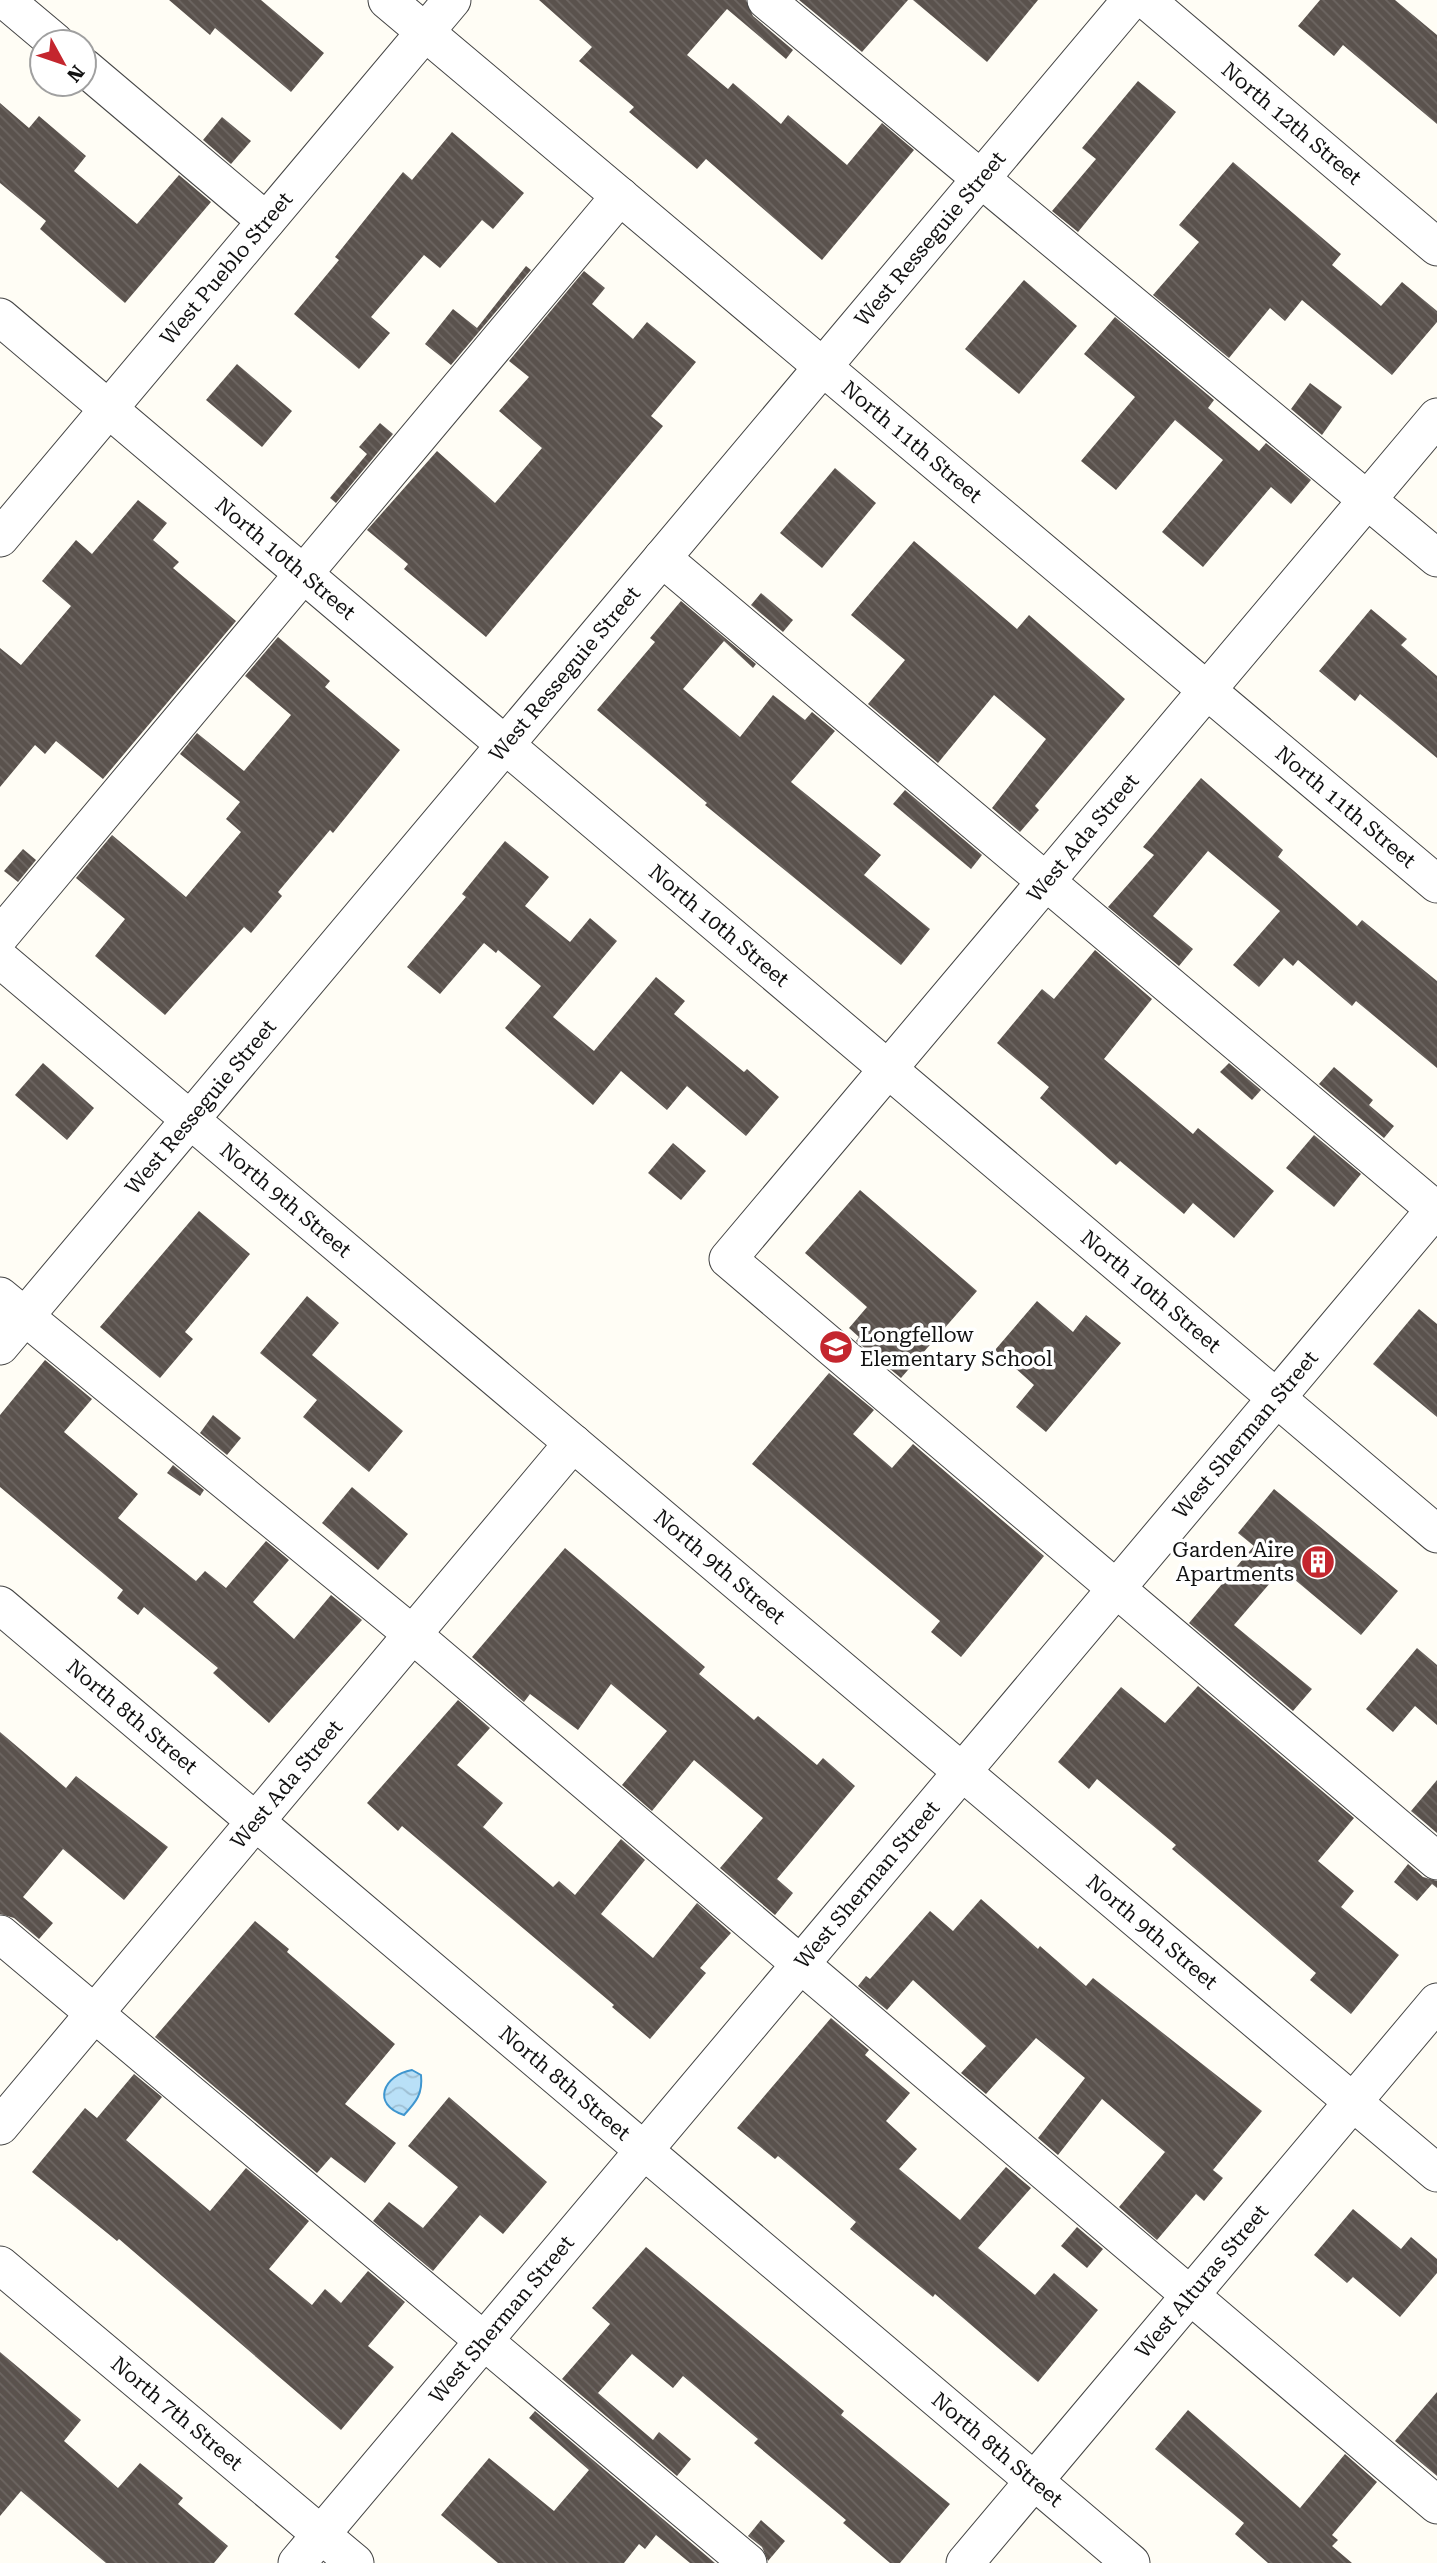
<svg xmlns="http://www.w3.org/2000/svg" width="1437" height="2563" font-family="'Roboto Serif',serif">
	<defs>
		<pattern id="water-waves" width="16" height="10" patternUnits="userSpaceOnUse" patternTransform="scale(1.75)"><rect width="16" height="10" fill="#b9e0f7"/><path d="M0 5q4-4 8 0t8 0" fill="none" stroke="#9ebfd3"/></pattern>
		<pattern id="building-back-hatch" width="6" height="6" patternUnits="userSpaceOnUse" patternTransform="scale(1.75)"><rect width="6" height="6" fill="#5a524d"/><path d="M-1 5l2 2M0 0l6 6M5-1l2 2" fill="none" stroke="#6d6662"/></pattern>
	</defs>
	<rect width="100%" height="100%" fill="#fffdf5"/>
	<path fill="url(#water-waves)" stroke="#3f96cf" stroke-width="2" d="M412 2070 421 2075C423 2094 416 2102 404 2115 371 2105 383 2075 412 2070Z"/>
	<g fill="url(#building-back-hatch)">
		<path d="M169 0H261L324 53 291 92 215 28 210 35Z"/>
		<path d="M539 0H746L753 16 793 50 786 59 727 9 687 55 728 89 733 83 781 124 788 115 847 165 882 123 914 150 822 260 706 159 697 169 629 112 634 107 579 61 592 47Z"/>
		<path d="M799 0H908L862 52Z"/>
		<path d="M913 0H1038L987 62Z"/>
		<path d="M1320 0H1395L1437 35V124L1343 45 1334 56 1298 26Z"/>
		<path d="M1138 81 1176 112 1078 232 1052 211 1096 159 1082 148Z"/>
		<path d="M0 103 29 128 39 116 86 156 74 171 137 224 179 175 211 202 125 303 40 229 46 221 0 183Z"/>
		<path d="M222 117 251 141 231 164 203 140Z"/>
		<path d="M452 132 524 193 493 229 482 220 440 268 424 255 371 317 390 333 359 369 294 314 339 260 335 257 403 172 412 180Z"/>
		<path d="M1233 162 1341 254 1332 265 1381 306 1402 282 1437 311V322L1392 375 1302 300 1285 321 1270 308 1229 358 1153 295 1199 242 1179 225Z"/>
		<path d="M526 266 531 270 451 365 425 344 453 309 477 328Z"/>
		<path d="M584 271 605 288 592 304 633 339 647 322 696 362 651 416 663 426 486 637 404 569 408 564 367 530 437 451 495 503 542 448 499 411 529 377 509 361Z"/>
		<path d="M1024 280 1077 326 1019 394 965 349Z"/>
		<path d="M1115 317 1214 400 1208 408 1259 451 1266 443 1311 480 1291 504 1271 487 1203 567 1162 532 1223 460 1175 420 1116 490 1081 461 1135 397 1084 354Z"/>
		<path d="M237 364 292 411 262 447 206 400Z"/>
		<path d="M1310 383 1342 407 1322 435 1291 409Z"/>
		<path d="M380 423 393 434 336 503 330 498 367 454 359 447Z"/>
		<path d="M835 468 876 503 822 568 780 533Z"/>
		<path d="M138 500 167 523 153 540 179 562 173 568 236 621 103 779 56 741 45 754 35 745 0 787V648L21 665 71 606 42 581 76 540 92 554Z"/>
		<path d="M914 541 1017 629 1029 615 1125 699 1035 806 1039 810 1020 832 992 808 1046 739 994 695 938 763 868 704 905 660 851 615Z"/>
		<path d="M761 593 793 620 783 632 751 605Z"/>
		<path d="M681 601 756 664 753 668 724 641 683 689 740 737 773 695 805 720 812 712 835 731 791 782 881 855 864 875 930 929 901 965 705 805 707 803 597 710 655 642 650 638Z"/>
		<path d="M1371 609 1407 639 1401 645 1437 676V758L1360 694 1355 701 1319 671Z"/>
		<path d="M278 637 330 681 325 687 400 750 333 833 330 830 278 892 282 896 251 933 244 927 165 1015 95 956 125 919 76 878 112 835 186 897 241 832 226 819 240 802 180 754 197 733 244 771 291 715 245 676Z"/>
		<path d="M1201 778 1283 850 1278 857 1357 926 1362 920 1437 981V1068L1356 1001 1352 1006 1298 960 1293 966 1284 958 1259 987 1233 965 1280 911 1208 851 1153 916 1193 949 1179 966 1108 907 1154 855 1143 847Z"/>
		<path d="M905 790 982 855 971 869 893 804Z"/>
		<path d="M505 841 549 877 525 906 570 942 590 918 617 941 553 1017 594 1051 656 977 685 1001 674 1014 744 1072 747 1069 779 1097 746 1136 687 1086 667 1110 621 1071 593 1105 505 1028 541 986 498 950 496 953 484 943 440 994 407 967 466 897 462 894Z"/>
		<path d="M23 849 36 860 18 882 4 871Z"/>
		<path d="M1095 950 1152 999 1104 1059 1193 1134 1198 1128 1274 1191 1234 1238 1193 1203 1184 1214 1120 1161 1116 1165 1040 1098 1049 1087 997 1043 1042 989 1054 999Z"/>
		<path d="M43 1063 94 1108 67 1140 15 1095Z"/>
		<path d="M1229 1063 1261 1090 1252 1100 1220 1072Z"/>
		<path d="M1334 1067 1373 1100 1369 1105 1394 1126 1384 1138 1319 1084Z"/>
		<path d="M1314 1135 1361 1174 1334 1207 1286 1168Z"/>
		<path d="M673 1143 706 1171 681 1200 648 1173Z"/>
		<path d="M860 1190 977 1291 901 1378 856 1341 859 1337 849 1328 867 1307 805 1253Z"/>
		<path d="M199 1211 250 1254 185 1332 193 1339 160 1378 100 1327Z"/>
		<path d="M307 1296 339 1323 312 1355 403 1431 369 1472 303 1417 317 1400 260 1353Z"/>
		<path d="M1037 1301 1073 1332 1086 1315 1121 1343 1046 1432 1016 1407 1034 1385 995 1350Z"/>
		<path d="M1419 1309 1437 1324V1417L1373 1364Z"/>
		<path d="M45 1360 92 1399 64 1432 138 1494 118 1518 196 1581 205 1571 226 1588 266 1541 289 1560 253 1602 294 1639 331 1595 362 1620 269 1723 213 1673 218 1668 144 1607 138 1615 117 1598 123 1590 0 1487V1415Z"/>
		<path d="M829 1373 874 1410 853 1434 892 1468 913 1444 1044 1556 961 1657 931 1632 940 1621 752 1464Z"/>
		<path d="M213 1415 241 1438 227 1455 200 1433Z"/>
		<path d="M173 1465 204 1490 200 1496 167 1473Z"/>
		<path d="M352 1487 408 1534 378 1570 322 1523Z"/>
		<path d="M1274 1489 1398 1591 1361 1635 1282 1569 1234 1625 1312 1689 1293 1711 1189 1623 1254 1546 1238 1533Z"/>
		<path d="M565 1548 705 1667 699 1674 754 1720 758 1716 817 1765 823 1758 855 1786 777 1879 793 1893 775 1915 720 1868 763 1818 694 1760 652 1811 622 1785 667 1731 611 1684 578 1730 530 1694 524 1702 472 1657Z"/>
		<path d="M1417 1648 1437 1665V1725L1415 1706 1393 1732 1366 1709Z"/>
		<path d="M1198 1686 1354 1818 1318 1861 1354 1891 1341 1907 1399 1955 1351 2014 1310 1980 1316 1973 1172 1849 1176 1845 1097 1779 1089 1789 1058 1762 1121 1687 1165 1723Z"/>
		<path d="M458 1700 490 1728 457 1765 503 1803 483 1827 553 1887 559 1881 575 1895 621 1839 645 1860 601 1914 653 1958 697 1903 731 1933 700 1968 706 1973 650 2039 612 2007 614 2005 402 1826 398 1831 367 1803Z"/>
		<path d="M0 1732 66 1788 76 1776 168 1847 124 1900 63 1849 23 1897 53 1923 39 1939 14 1918 0 1914Z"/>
		<path d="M1437 1780V1833L1411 1811Z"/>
		<path d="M1385 1844 1423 1877 1437 1881V1888L1432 1884 1417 1901 1394 1882 1408 1864Z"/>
		<path d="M981 1899 1038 1949 1040 1946 1086 1986 1093 1978 1262 2111 1213 2170 1223 2178 1204 2201 1196 2194 1157 2240 1119 2207 1165 2152 1102 2099 1058 2155 1038 2138 1085 2078 1036 2038 986 2094 961 2073 986 2046 913 1980 887 2010 858 1986 866 1976 870 1979 930 1911 953 1931Z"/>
		<path d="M255 1921 289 1949 287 1952 395 2044 345 2104 396 2143 365 2183 331 2157 317 2173 155 2037Z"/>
		<path d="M831 2018 869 2050 865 2055 910 2093 886 2121 917 2149 899 2169 960 2220 1006 2167 1031 2188 978 2248 1035 2295 1054 2273 1098 2310 1038 2382 935 2294 933 2297 850 2229 856 2222 778 2156 775 2159 737 2128Z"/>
		<path d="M134 2074 162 2097 126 2140 210 2211 246 2168 309 2221 269 2269 312 2305 325 2289 341 2303 368 2271 405 2302 368 2346 394 2367 341 2430 119 2239 117 2241 32 2172 85 2108 97 2118Z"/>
		<path d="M449 2097 547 2182 503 2234 480 2215 433 2271 373 2221 389 2202 423 2228 458 2187 408 2146Z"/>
		<path d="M1353 2209 1401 2249 1411 2237 1437 2259V2273L1400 2317 1353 2277 1347 2283 1314 2255Z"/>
		<path d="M1077 2227 1103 2249 1087 2268 1061 2246Z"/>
		<path d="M646 2247 844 2411 841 2415 950 2504 900 2563H890L843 2523 846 2520 754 2443 758 2439 683 2376 673 2388 632 2354 598 2393 653 2440 659 2432 691 2459 677 2476 562 2379 610 2324 592 2308Z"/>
		<path d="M0 2352 81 2420 64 2441 118 2488 140 2463 183 2498 178 2504 228 2546 214 2563H106L21 2491 0 2516Z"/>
		<path d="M1437 2392V2476L1395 2441Z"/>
		<path d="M1188 2410 1300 2508 1345 2454 1377 2482 1332 2535 1338 2540 1332 2546 1352 2563H1268L1235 2534 1244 2523 1155 2449Z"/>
		<path d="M535 2411 715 2563H690L656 2535 645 2549 639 2544 624 2563H498L441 2515 489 2458 554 2511 589 2470 529 2418Z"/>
		<path d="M761 2520 785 2541 768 2561 762 2547 748 2536Z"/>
	</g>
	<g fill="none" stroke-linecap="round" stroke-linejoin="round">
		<g stroke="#444" stroke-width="39">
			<g id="minor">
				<path d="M5 0 55 42"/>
				<path id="s1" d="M387 0 1437 884"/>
				<path d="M766 0 1437 558"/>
				<path id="s2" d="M1146 0 1437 247"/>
				<path d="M84 67 266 221"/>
				<path id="s3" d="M0 317 1437 1534"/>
				<path d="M1437 417 728 1259 1437 1861"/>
				<path id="s4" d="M0 538 452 0"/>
				<path d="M662 558 1437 1211"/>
				<path d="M0 936 620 196"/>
				<path id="s5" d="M0 959 1437 2173"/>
				<path d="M0 1296 412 1634 1437 2505"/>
				<path id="s6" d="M0 1346 1131 0"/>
				<path id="s7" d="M0 1605 1131 2563"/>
				<path d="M0 1934 748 2563"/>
				<path id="s8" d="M0 2126 573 1443"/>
				<path id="s9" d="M0 2265 355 2563"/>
				<path id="s10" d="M297 2563 1437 1207"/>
				<path id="s11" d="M965 2563 1437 2002"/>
			</g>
		</g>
		<use href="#minor" stroke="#fff" stroke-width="37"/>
	</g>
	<defs>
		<g id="school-disc" transform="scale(1.75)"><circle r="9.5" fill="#c4262e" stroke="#fff"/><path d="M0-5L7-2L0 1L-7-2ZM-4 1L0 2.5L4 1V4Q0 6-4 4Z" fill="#fff"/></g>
		<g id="building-disc" transform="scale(1.75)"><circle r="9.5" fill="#c4262e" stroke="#fff"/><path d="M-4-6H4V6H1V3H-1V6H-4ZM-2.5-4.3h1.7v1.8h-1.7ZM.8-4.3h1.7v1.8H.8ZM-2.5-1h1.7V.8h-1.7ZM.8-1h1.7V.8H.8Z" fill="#fff"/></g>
	</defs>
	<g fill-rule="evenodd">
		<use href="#school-disc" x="836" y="1347"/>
		<use href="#building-disc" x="1318" y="1562"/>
	</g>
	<g text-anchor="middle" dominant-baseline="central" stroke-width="7" stroke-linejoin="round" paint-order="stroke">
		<g font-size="21" fill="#111" stroke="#fff">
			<text stroke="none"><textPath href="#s2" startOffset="191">North 12th Street</textPath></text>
			<text stroke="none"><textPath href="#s6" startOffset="1446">West Resseguie Street</textPath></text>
			<text stroke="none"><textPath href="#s4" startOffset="352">West Pueblo Street</textPath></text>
			<text stroke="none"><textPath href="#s1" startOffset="686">North 11th Street</textPath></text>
			<text stroke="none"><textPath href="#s3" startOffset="374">North 10th Street</textPath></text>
			<text stroke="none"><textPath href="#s6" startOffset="878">West Resseguie Street</textPath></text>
			<text stroke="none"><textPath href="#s1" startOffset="1253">North 11th Street</textPath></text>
			<text transform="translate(1083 838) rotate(-50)">West Ada Street</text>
			<text stroke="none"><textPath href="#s3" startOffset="942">North 10th Street</textPath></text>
			<text stroke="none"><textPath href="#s6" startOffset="312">West Resseguie Street</textPath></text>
			<text stroke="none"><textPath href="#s5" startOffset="374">North 9th Street</textPath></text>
			<text stroke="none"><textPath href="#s3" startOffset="1508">North 10th Street</textPath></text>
			<text stroke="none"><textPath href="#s10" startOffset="1474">West Sherman Street</textPath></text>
			<text stroke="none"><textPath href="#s5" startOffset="942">North 9th Street</textPath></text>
			<text stroke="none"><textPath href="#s7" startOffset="173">North 8th Street</textPath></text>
			<text stroke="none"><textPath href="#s8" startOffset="446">West Ada Street</textPath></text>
			<text stroke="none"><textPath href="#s10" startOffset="886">West Sherman Street</textPath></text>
			<text stroke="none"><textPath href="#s5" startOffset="1508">North 9th Street</textPath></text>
			<text stroke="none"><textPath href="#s7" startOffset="740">North 8th Street</textPath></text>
			<text stroke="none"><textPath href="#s11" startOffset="368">West Alturas Street</textPath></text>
			<text stroke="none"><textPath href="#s10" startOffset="318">West Sherman Street</textPath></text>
			<text stroke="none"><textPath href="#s9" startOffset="231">North 7th Street</textPath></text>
			<text stroke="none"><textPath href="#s7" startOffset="1307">North 8th Street</textPath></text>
		</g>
		<g font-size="21" fill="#111" stroke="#fff" text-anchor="start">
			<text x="860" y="1335">Longfellow<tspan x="860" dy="24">Elementary School</tspan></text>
			<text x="1294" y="1550" text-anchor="end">Garden Aire<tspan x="1294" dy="24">Apartments</tspan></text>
		</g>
	</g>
	<g transform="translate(63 63) rotate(130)"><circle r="33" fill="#ffffff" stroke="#a0a0a0" stroke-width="2"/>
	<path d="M0-5L12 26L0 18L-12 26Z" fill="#c4262e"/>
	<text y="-10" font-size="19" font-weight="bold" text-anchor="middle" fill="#111111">N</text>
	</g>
</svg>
